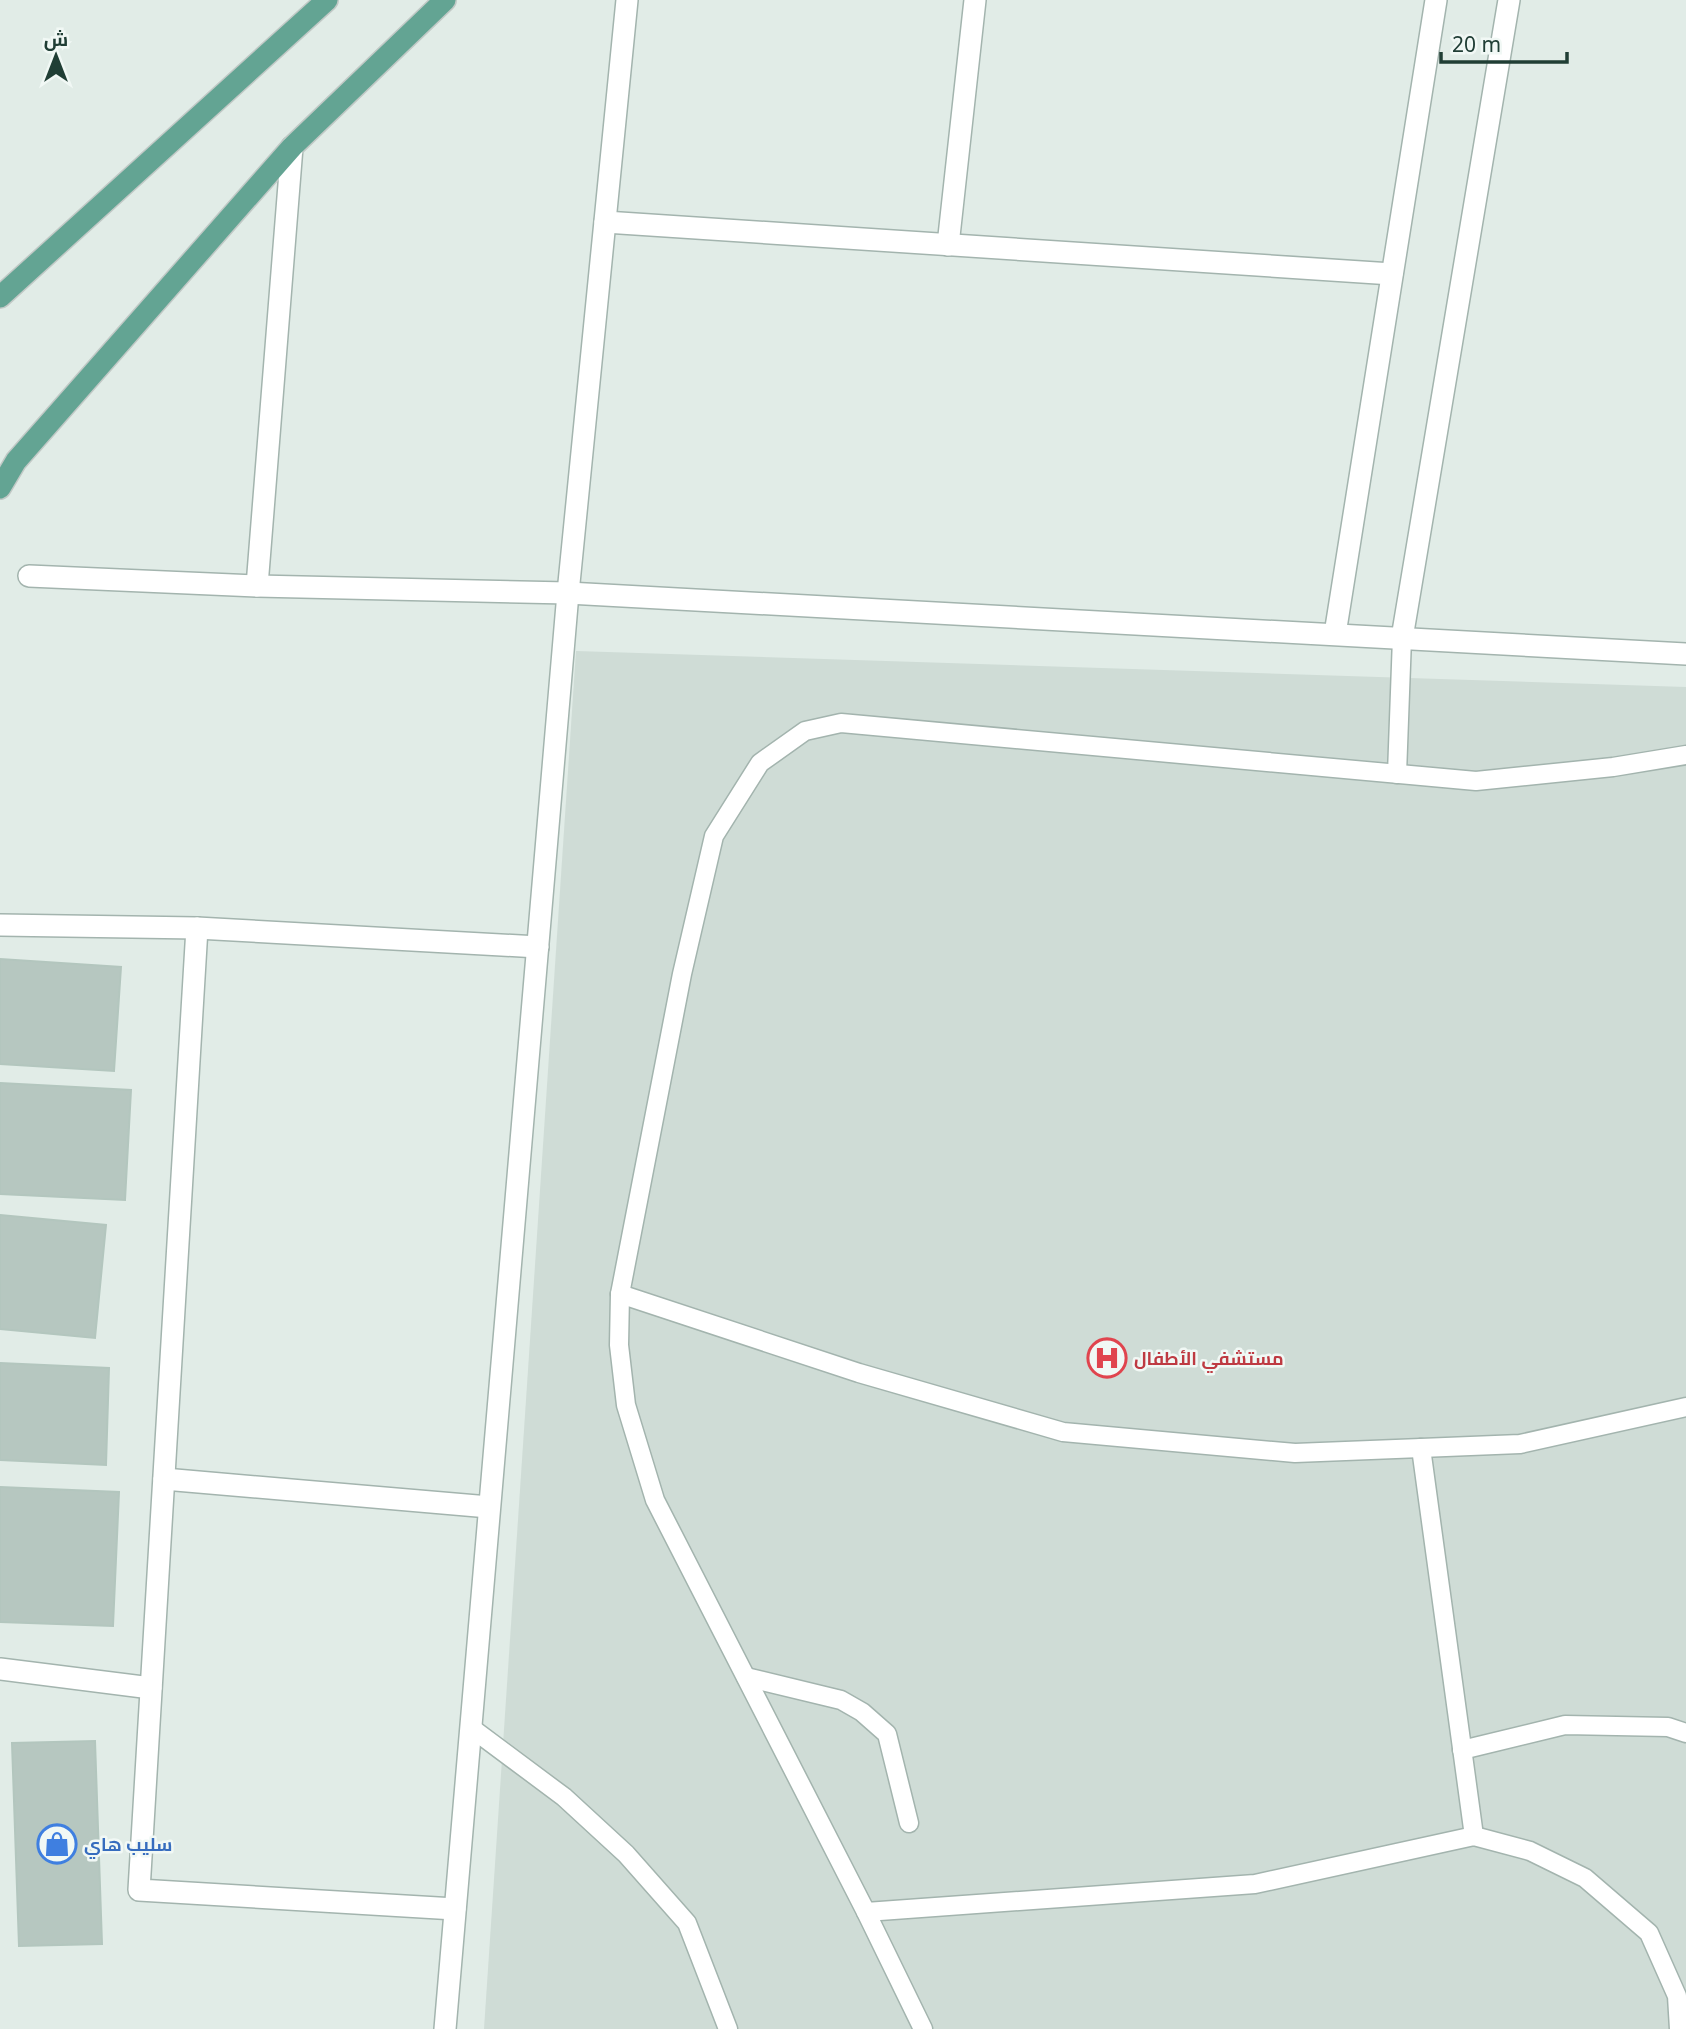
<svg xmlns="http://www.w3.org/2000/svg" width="1686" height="2029" font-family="'Noto Sans',Cairo,sans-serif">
	<rect width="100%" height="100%" fill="#e1ece7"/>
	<path fill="#cfdcd6" d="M576 651 1686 687V2029H484Z"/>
	<g fill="#b6c7c0" stroke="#b3c6be" stroke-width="2">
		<path d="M0 959 121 967 114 1071 0 1064Z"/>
		<path d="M0 1083 131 1090 125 1200 0 1194Z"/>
		<path d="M0 1215 106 1225 95 1338 0 1329Z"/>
		<path d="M0 1363 109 1368 106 1465 0 1460Z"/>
		<path d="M0 1487 119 1492 113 1626 0 1622Z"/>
		<path d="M95 1741 102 1944 19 1946 12 1743Z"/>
	</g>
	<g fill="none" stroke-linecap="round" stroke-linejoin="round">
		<g stroke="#a3b4ae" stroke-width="21">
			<g id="service">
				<path d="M1397 774 1402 638"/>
				<path d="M620 1294 859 1373 1063 1432 1295 1453 1421 1448 1520 1444 1686 1407"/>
				<path d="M1421 1448 1474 1836"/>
				<path d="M746 1677 841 1700 862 1712 887 1734 909 1823"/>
				<path d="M470 1727 564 1797 626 1854 687 1923 728 2029"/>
				<path d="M1462 1750 1565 1725 1668 1727 1686 1733"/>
				<path d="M866 1912 1255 1884 1474 1836 1530 1851 1585 1878 1649 1933 1677 1996 1679 2029"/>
				<path d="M923 2029 866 1912 655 1500 626 1405 619 1345 620 1294 682 974 714 836 760 763 805 731 841 723 1476 781 1613 767 1686 755"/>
			</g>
		</g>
		<g stroke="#a3b4ae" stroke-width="24">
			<g id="minor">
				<path d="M605 222 1392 274"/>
				<path d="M948 245 975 0"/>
				<path d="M257 586 292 147"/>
				<path d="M1335 634 1436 0"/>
				<path d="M1402 638 1509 0"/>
				<path d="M0 925 197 928 538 947"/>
				<path d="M197 928 139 1890 455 1909"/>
				<path d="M164 1479 489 1507"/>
				<path d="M0 1669 151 1688"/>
				<path d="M445 2029 568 593 627 0"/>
			</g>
		</g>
		<g stroke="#a3b4ae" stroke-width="24">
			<path id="tertiary" d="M29 576 257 586 568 593 1686 654"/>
		</g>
		<g stroke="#c1c9c6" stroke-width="24">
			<g id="primary">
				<path d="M0 297 327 0"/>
				<path d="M0 488 16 461 292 147 445 0"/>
			</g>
		</g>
		<use href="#service" stroke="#fff" stroke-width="18"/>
		<use href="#minor" stroke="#fff" stroke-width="21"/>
		<use href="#tertiary" stroke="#fff" stroke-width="21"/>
		<use href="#primary" stroke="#63a493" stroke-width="21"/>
	</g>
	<defs>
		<g id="hospital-ring" transform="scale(2.0125)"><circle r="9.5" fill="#f1f8f5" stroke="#e0444e" stroke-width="1.5"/><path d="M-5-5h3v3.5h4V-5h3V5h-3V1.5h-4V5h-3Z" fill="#e0444e"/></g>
		<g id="shop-ring" transform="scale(2.0125)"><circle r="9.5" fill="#f1f8f5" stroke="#3f7fe0" stroke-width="1.5"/><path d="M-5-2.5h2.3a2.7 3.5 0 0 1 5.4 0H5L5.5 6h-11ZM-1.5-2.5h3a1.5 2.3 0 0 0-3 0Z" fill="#3f7fe0"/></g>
	</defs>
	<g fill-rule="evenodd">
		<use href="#hospital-ring" x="1107" y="1358"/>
		<use href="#shop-ring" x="57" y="1844"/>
	</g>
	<g text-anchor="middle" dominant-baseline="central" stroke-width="5" stroke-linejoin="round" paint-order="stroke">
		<g font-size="18" font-weight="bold" fill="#be3a42" stroke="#f1f8f5" text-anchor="start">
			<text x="1134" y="1358">مستشفي الأطفال</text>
		</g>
		<g font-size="18" font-weight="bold" fill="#366cbe" stroke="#f1f8f5" text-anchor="start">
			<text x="84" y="1844">سليب هاي</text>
		</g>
	</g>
	<g transform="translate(56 56)" stroke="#f1f8f5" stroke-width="5" paint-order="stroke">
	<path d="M0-5L12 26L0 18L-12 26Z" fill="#203e35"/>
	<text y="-10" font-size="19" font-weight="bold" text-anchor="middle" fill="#203e35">ش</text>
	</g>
	<path d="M1441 52v10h126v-10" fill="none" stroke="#203e35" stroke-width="3.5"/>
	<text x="1452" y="52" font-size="21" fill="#203e35" stroke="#f1f8f5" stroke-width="5" paint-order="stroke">20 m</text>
</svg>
